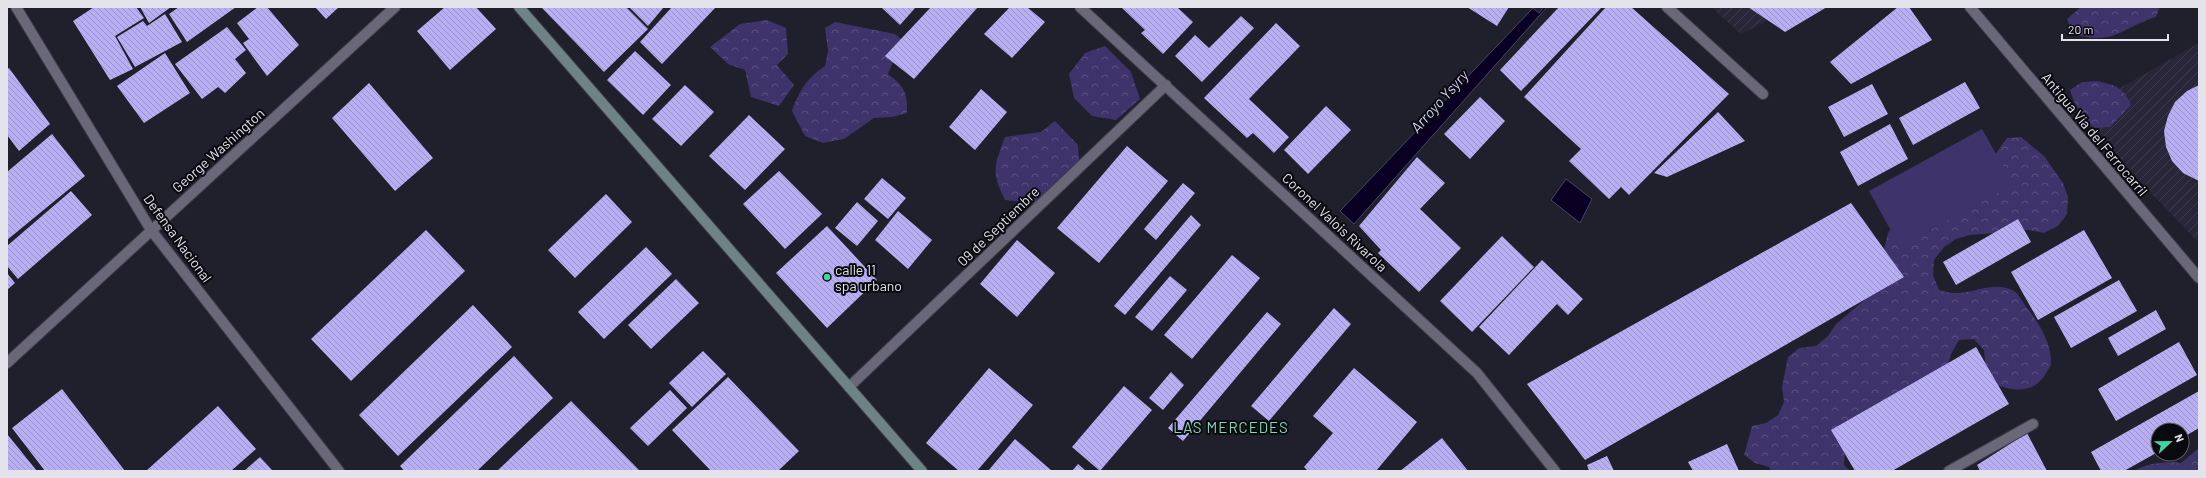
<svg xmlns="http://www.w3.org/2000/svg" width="2206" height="478" font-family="Barlow,sans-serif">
	<defs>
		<pattern id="industrial-furrows" width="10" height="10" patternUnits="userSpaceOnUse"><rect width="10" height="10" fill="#292639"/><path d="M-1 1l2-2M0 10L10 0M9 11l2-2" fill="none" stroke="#3e3b4c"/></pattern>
		<pattern id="forest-crowns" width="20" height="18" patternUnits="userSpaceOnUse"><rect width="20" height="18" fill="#3f336c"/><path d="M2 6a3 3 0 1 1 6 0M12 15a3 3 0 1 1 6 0" fill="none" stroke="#5b5081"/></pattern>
		<pattern id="building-back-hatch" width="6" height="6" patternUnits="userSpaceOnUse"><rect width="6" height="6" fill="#b8aef4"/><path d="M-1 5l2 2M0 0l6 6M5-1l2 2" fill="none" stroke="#9b94c9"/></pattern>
	</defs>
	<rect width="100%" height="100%" fill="#201f2c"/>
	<g fill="url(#industrial-furrows)">
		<path d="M1711 7H1796L1741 34Z"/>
		<path d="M2199 43V243L2075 114Z"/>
	</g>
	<g fill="url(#forest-crowns)">
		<path d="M2081 7H2160L2156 17C2121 28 2114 46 2073 34L2067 19Z"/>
		<path d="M767 20 786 28 788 54 777 65 794 85 779 106 751 97 745 70 728 64 710 47 740 24Z"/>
		<path d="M835 22 895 34 902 40 888 74C904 86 908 93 907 113L892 117 874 118 844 139 823 143 805 136 792 111C799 91 807 78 825 66L828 51 825 28Z"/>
		<path d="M1105 46 1131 72 1140 99 1116 120 1092 116 1074 98 1069 74 1085 53Z"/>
		<path d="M2097 81C2115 85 2123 87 2131 105L2110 127 2094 128C2081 116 2075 106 2070 90L2082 82Z"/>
		<path d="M1055 121 1078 145 1080 176 1041 204 1005 200C991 172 994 166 1005 137L1041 132Z"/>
		<path d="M2021 137 2044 156 2063 183 2068 197 2067 214 2058 226 2044 233 2029 230 1970 235 1956 239 1944 247 1934 260 1933 275 1939 290C1944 291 1949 293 1954 293 1974 294 1994 280 2014 291 2019 294 2023 303 2027 308 2038 322 2052 343 2051 363 2051 366 2048 370 2046 373 2033 397 2007 390 1987 381L1984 350 1974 339 1959 340 1951 354 1943 383 1845 450 1844 465 1850 471H1771L1769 467 1755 463 1744 455 1752 426 1766 423 1778 415 1784 402 1782 387 1788 357 1799 348 1816 346 1828 336 1836 324 1874 292 1888 233 1897 221 1989 163 2007 138Z"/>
		<path d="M2199 448V471H2136C2143 463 2171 461 2181 463Z"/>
	</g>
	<path fill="#3f336c" d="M1982 129 2013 184 1900 247 1869 191Z"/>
	<g fill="#0a0024" stroke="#4b4460">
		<path d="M1544 7H1547L1354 224 1340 211 1533 8 1539 13Z"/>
		<path d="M1566 179 1592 199 1580 223 1551 200Z"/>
	</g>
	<g fill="url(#building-back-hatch)">
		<path d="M94 7H136L144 18 115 36 133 69 110 80 73 21Z"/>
		<path d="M140 7H171L149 23Z"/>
		<path d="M179 7H236L187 42 169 14Z"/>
		<path d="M258 7H267L299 45 267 76 243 43 249 39 237 23Z"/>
		<path d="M315 7H339L326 19Z"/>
		<path d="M445 7H476L496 29 450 70 417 31Z"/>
		<path d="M541 7H626L648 29 604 72Z"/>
		<path d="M629 7H664L648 26Z"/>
		<path d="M672 7H716L662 64 640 42Z"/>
		<path d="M881 7H916L900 25Z"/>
		<path d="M931 7H978L914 79 885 56Z"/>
		<path d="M1010 7H1027L1045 22 1012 58 984 34Z"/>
		<path d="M1121 7H1177L1193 22 1163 54 1141 33 1145 30Z"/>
		<path d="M1467 7H1509L1497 26Z"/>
		<path d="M1559 7H1602L1521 91 1500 70Z"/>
		<path d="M1606 7H1631L1729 94 1629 195 1621 187 1609 199 1569 161 1581 149 1524 97Z"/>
		<path d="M1748 7H1827L1785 32Z"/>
		<path d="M1898 7H1909L1932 40 1851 84 1830 62Z"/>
		<path d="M165 14 182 42 135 67 117 37 143 21 147 26Z"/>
		<path d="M1241 16 1254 28 1202 82 1175 56 1195 35 1209 48Z"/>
		<path d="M1276 23 1300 46 1249 99 1289 137 1274 153 1253 133 1247 138 1204 98Z"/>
		<path d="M227 27 246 50 235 59 246 73 225 93 218 87 202 99 175 64Z"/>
		<path d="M635 51 671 85 643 115 607 80Z"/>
		<path d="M165 53 190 93 144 123 117 86Z"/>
		<path d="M9 68 50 124 19 151 7 135V69Z"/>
		<path d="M1965 82 1980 108 1913 145 1899 118Z"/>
		<path d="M369 83 433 158 395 191 332 118Z"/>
		<path d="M1872 84 1888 114 1844 137 1828 107Z"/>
		<path d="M685 85 714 112 681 146 652 119Z"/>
		<path d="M2199 85V181L2183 173 2172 161 2166 147 2164 131 2168 116 2175 102 2187 91Z"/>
		<path d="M981 89 1007 112 975 150 949 127Z"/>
		<path d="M1480 97 1505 121 1470 159 1444 134Z"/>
		<path d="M1326 106 1351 130 1308 174 1284 150Z"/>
		<path d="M1718 112 1745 141 1667 177 1654 173Z"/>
		<path d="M749 115 785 149 745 190 709 156Z"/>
		<path d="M1890 124 1908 159 1858 186 1840 152Z"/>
		<path d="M52 134 85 176 7 240V172Z"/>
		<path d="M1127 146 1168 181 1099 263 1057 228Z"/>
		<path d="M1417 157 1445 183 1420 209 1461 248 1419 292 1378 253 1381 250 1359 226Z"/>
		<path d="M779 171 822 214 785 249 743 204Z"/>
		<path d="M882 178 906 198 888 219 864 199Z"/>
		<path d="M1183 183 1195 193 1156 240 1144 229Z"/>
		<path d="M71 191 92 215 18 279 7 266V246Z"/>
		<path d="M606 194 632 222 575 278 548 250Z"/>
		<path d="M857 202 878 221 857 246 835 228Z"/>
		<path d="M1851 203 1904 277 1585 460 1527 384Z"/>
		<path d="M898 211 932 240 908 269 875 240Z"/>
		<path d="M1191 215 1201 225 1125 315 1114 306Z"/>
		<path d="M2018 219 2031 242 1956 285 1943 262Z"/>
		<path d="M827 226 877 280 827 328 776 273Z"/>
		<path d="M426 230 465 271 351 381 311 339Z"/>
		<path d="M2084 230 2112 278 2038 320 2011 272Z"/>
		<path d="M1502 236 1534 267 1472 332 1440 301Z"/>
		<path d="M1017 240 1055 273 1017 317 980 284Z"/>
		<path d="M646 247 672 274 604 339 578 312Z"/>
		<path d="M1232 255 1260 278 1192 359 1164 335Z"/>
		<path d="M1542 260 1583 299 1568 315 1557 304 1509 355 1479 327Z"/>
		<path d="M7 273 15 283 7 290Z"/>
		<path d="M1170 276 1187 290 1152 331 1135 317Z"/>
		<path d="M676 279 699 303 651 349 628 325Z"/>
		<path d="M2119 280 2137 311 2071 348 2054 317Z"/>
		<path d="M473 305 512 347 398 456 359 415Z"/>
		<path d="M1334 308 1351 324 1269 421 1251 406Z"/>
		<path d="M2156 310 2166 329 2118 356 2108 338Z"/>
		<path d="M1267 312 1281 324 1183 441 1168 428Z"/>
		<path d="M2179 342 2197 375 2116 421 2098 389Z"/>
		<path d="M1976 347 2009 404 1892 471H1855L1831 430Z"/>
		<path d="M703 351 726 374 692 407 669 383Z"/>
		<path d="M514 356 553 398 477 471H404L400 466Z"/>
		<path d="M989 368 1033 405 977 471H959L926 443Z"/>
		<path d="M1354 368 1417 422 1376 471H1308L1304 467 1333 433 1313 416Z"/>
		<path d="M1171 372 1184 385 1163 410 1149 398Z"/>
		<path d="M728 377 799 451 778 471H711L672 430Z"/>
		<path d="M1124 386 1152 410 1100 471 1072 447Z"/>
		<path d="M62 389 95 432 125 471H45L12 428Z"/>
		<path d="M670 390 687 408 648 446 630 428Z"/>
		<path d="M2199 391V428L2182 438V430H2158V452L2124 471H2101L2091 452Z"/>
		<path d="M571 401 640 471H497Z"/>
		<path d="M218 406 256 449 231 471H146Z"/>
		<path d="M2027 433 2047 471H1980L1977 465Z"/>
		<path d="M7 434 37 471H7Z"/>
		<path d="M1442 438 1468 471H1400Z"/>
		<path d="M1015 439 1052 471H988Z"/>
		<path d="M1727 444 1739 471H1693L1688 462Z"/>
		<path d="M1607 456 1614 471H1589L1587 465Z"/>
		<path d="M260 457 273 471H244Z"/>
		<path d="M1078 464 1086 471H1072Z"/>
	</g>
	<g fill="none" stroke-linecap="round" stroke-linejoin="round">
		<g stroke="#3e3d48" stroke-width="12">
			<g id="street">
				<path d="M16 7 151 230 339 471"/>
				<path d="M1080 7 1477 373 1555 471"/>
				<path d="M1667 7 1763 94"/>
				<path d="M1970 7 2199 278"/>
				<path d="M7 363 395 7"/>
				<path d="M849 387 1166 85"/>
				<path d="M1949 471 2033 424"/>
			</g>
		</g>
		<g stroke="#3e3d48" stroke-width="12">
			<path id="secondary" d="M519 7 922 471"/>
		</g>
		<use href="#street" stroke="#6a6878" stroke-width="10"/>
		<use href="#secondary" stroke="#6d8385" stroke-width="10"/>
	</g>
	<circle fill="#3fd4a2" stroke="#0a090f" stroke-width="1.5" cx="827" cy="277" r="4"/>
	<g text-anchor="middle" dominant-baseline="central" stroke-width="4" stroke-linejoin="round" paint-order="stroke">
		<g font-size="14" fill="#e4e3ec" stroke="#0a090f">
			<text transform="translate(2095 134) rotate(50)">Antigua Vía del Ferrocarril</text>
			<text transform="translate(218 150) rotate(-42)">George Washington</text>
			<text transform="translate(1335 222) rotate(43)">Coronel Valois Rivarola</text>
			<text transform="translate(998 226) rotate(-44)">09 de Septiembre</text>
			<text transform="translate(178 238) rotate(54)">Defensa Nacional</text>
		</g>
		<g font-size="14" fill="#e4e3ec" stroke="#0a090f" text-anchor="start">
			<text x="835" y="269">calle 11<tspan x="835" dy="16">spa urbano</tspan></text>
		</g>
		<g font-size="15" font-style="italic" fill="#d6d1f7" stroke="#0a090f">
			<text transform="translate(1439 101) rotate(-48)">Arroyo Ysyry</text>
		</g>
		<g font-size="15" letter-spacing="1" fill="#81d9b5" stroke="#0a090f">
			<text x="1231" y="427">LAS MERCEDES</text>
		</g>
	</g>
	<rect width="2206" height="478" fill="none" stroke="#e4e3ec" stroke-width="16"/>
	<g transform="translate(2170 442) rotate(68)"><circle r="19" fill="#0a090f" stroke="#616067"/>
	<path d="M0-3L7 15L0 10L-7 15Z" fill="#3fd4a2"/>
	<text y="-6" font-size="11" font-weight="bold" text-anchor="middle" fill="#e4e3ec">N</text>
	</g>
	<path d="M2062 34v6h106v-6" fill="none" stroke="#e4e3ec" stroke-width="2"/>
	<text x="2068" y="34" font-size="12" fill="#e4e3ec" stroke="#0a090f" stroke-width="3" paint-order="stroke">20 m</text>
</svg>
